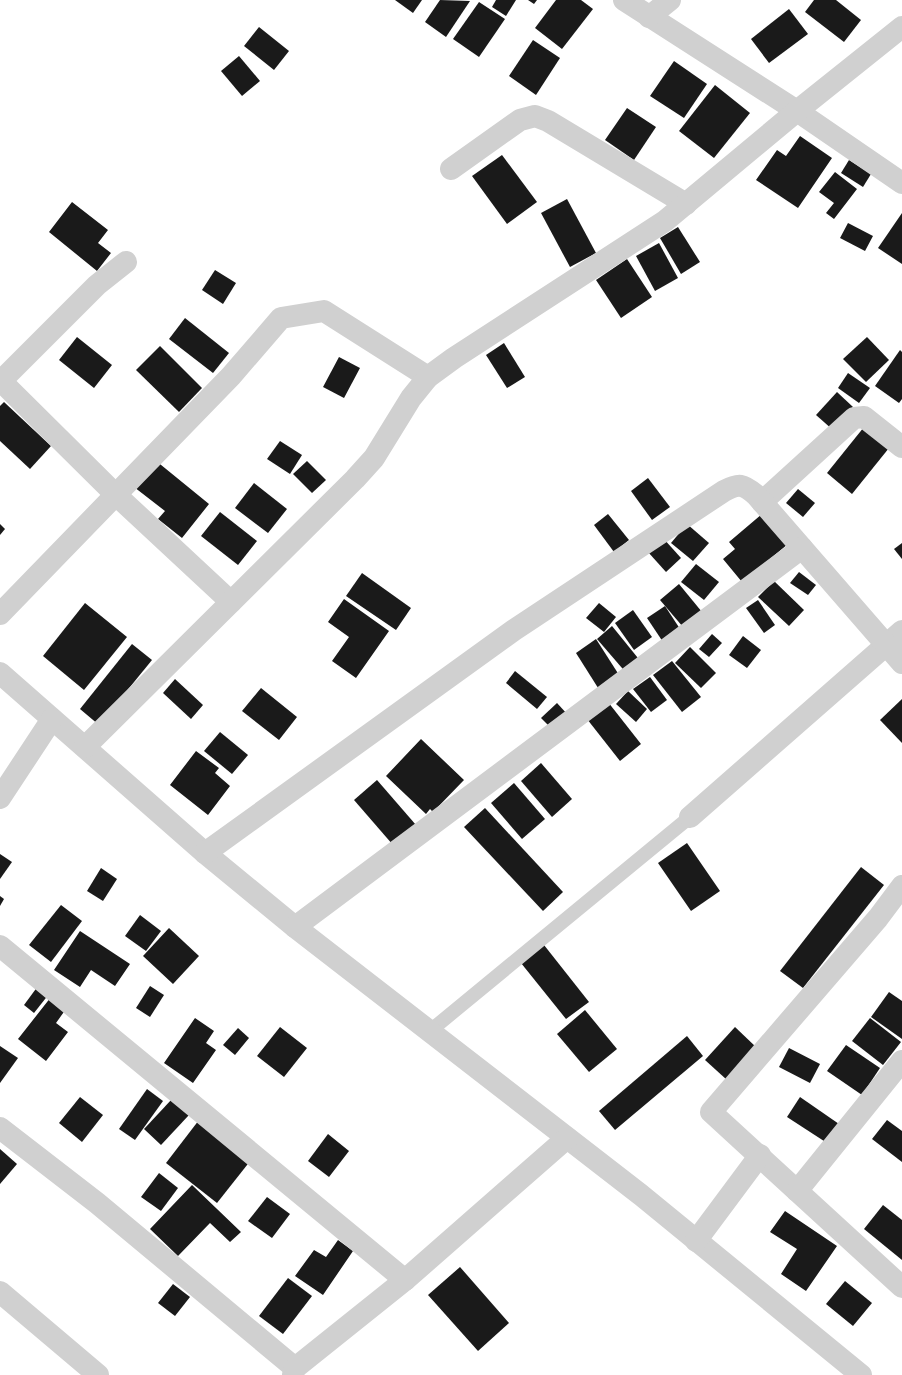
<svg xmlns="http://www.w3.org/2000/svg" width="902" height="1375" font-family="'PT Sans Narrow',sans-serif">
	<rect width="100%" height="100%" fill="#fff"/>
	<g fill="#1a1a1a">
		<path d="M395 0H422L413 13Z"/>
		<path d="M440 0 470 1 446 37 425 22Z"/>
		<path d="M496 0H516L506 16 492 7Z"/>
		<path d="M528 0H537L534 4Z"/>
		<path d="M556 0H581L593 9 562 49 535 28Z"/>
		<path d="M814 0H836L861 20 844 42 805 12Z"/>
		<path d="M479 2 505 19 479 57 453 39Z"/>
		<path d="M789 9 808 34 769 63 751 39Z"/>
		<path d="M259 27 289 51 274 70 244 46Z"/>
		<path d="M533 40 560 58 536 95 509 76Z"/>
		<path d="M239 56 260 81 242 96 221 71Z"/>
		<path d="M674 61 707 84 684 118 650 96Z"/>
		<path d="M715 85 750 113 714 158 679 131Z"/>
		<path d="M627 108 656 127 634 160 605 140Z"/>
		<path d="M800 136 832 158 798 208 756 180 777 150 786 156Z"/>
		<path d="M502 155 537 202 507 224 472 176Z"/>
		<path d="M849 160 871 174 863 187 841 173Z"/>
		<path d="M835 172 857 189 834 219 826 213 834 203 819 192Z"/>
		<path d="M567 199 596 253 570 267 541 213Z"/>
		<path d="M72 202 108 230 98 243 111 253 97 271 49 232Z"/>
		<path d="M902 213V264L878 248Z"/>
		<path d="M848 223 873 236 865 251 840 238Z"/>
		<path d="M678 227 700 262 681 274 660 238Z"/>
		<path d="M659 243 678 278 655 291 636 256Z"/>
		<path d="M627 259 652 297 621 318 596 280Z"/>
		<path d="M215 270 236 283 223 304 202 290Z"/>
		<path d="M185 318 229 353 213 373 169 339Z"/>
		<path d="M77 337 112 365 94 388 59 360Z"/>
		<path d="M867 337 889 360 866 382 843 359Z"/>
		<path d="M504 343 525 377 507 388 486 355Z"/>
		<path d="M160 346 202 388 179 412 136 370Z"/>
		<path d="M900 350 902 352V399L899 403 875 386Z"/>
		<path d="M339 357 360 368 344 398 323 387Z"/>
		<path d="M848 373 870 388 859 403 838 388Z"/>
		<path d="M837 392 853 407 833 430 816 415Z"/>
		<path d="M4 402 51 446 30 469 0 441V406Z"/>
		<path d="M864 427 889 448 852 494 827 473Z"/>
		<path d="M280 441 302 455 290 474 267 459Z"/>
		<path d="M155 460 209 504 182 538 158 519 165 511 134 487Z"/>
		<path d="M307 461 326 480 312 493 293 474Z"/>
		<path d="M648 478 670 507 652 520 631 491Z"/>
		<path d="M254 483 287 509 268 533 235 508Z"/>
		<path d="M798 489 815 503 803 517 786 503Z"/>
		<path d="M220 512 257 541 238 565 201 536Z"/>
		<path d="M608 514 629 540 614 552 594 525Z"/>
		<path d="M762 514 788 544 742 582 723 559 735 549 729 542Z"/>
		<path d="M0 524 5 529 0 535Z"/>
		<path d="M687 524 709 543 693 561 671 543Z"/>
		<path d="M663 538 681 558 666 572 648 552Z"/>
		<path d="M902 543V559L894 549Z"/>
		<path d="M696 564 719 582 704 600 681 582Z"/>
		<path d="M799 572 816 585 808 595 790 583Z"/>
		<path d="M362 573 411 608 396 630 346 596Z"/>
		<path d="M774 581 804 610 789 626 758 597Z"/>
		<path d="M679 584 702 612 683 627 660 600Z"/>
		<path d="M344 599 389 631 356 678 332 661 349 637 328 622Z"/>
		<path d="M758 600 775 625 764 633 746 608Z"/>
		<path d="M85 603 127 637 84 690 43 656Z"/>
		<path d="M599 603 616 617 604 632 586 618Z"/>
		<path d="M665 606 682 632 665 645 647 618Z"/>
		<path d="M633 610 652 637 634 650 615 623Z"/>
		<path d="M612 626 642 663 628 675 597 639Z"/>
		<path d="M712 634 722 643 709 657 699 649Z"/>
		<path d="M743 636 761 650 747 668 729 655Z"/>
		<path d="M596 639 621 678 600 691 576 653Z"/>
		<path d="M132 644 152 660 99 725 80 709Z"/>
		<path d="M690 647 716 673 701 688 675 663Z"/>
		<path d="M672 661 701 697 682 712 653 675Z"/>
		<path d="M515 671 547 697 537 709 506 683Z"/>
		<path d="M650 677 667 700 651 712 633 689Z"/>
		<path d="M175 679 203 705 191 719 163 693Z"/>
		<path d="M261 688 297 717 279 740 242 711Z"/>
		<path d="M628 691 647 709 636 722 616 704Z"/>
		<path d="M902 699V743L880 720Z"/>
		<path d="M608 702 641 744 620 761 587 719Z"/>
		<path d="M557 703 568 715 552 729 541 718Z"/>
		<path d="M220 732 248 755 232 774 204 751Z"/>
		<path d="M421 739 464 780 433 812 430 809 426 814 386 776Z"/>
		<path d="M196 751 219 768 215 773 230 786 208 815 170 785Z"/>
		<path d="M541 763 572 799 552 817 521 781Z"/>
		<path d="M377 780 416 825 393 845 354 800Z"/>
		<path d="M514 783 545 819 522 839 491 803Z"/>
		<path d="M485 808 563 892 543 911 464 827Z"/>
		<path d="M687 843 720 891 691 911 658 863Z"/>
		<path d="M0 854 12 862 0 879Z"/>
		<path d="M861 867 884 885 803 988 780 971Z"/>
		<path d="M101 868 117 879 103 901 87 891Z"/>
		<path d="M0 896 4 899 0 906Z"/>
		<path d="M61 905 82 921 51 962 29 945Z"/>
		<path d="M140 915 161 931 146 951 125 936Z"/>
		<path d="M169 928 199 956 173 984 143 956Z"/>
		<path d="M80 931 130 964 115 986 91 970 80 987 54 970Z"/>
		<path d="M544 945 589 1002 566 1019 521 963Z"/>
		<path d="M38 986 49 994 34 1013 24 1005Z"/>
		<path d="M150 986 164 995 150 1017 136 1008Z"/>
		<path d="M889 992 902 1001V1039L871 1017Z"/>
		<path d="M51 997 66 1009 56 1023 68 1032 46 1061 18 1039Z"/>
		<path d="M585 1010 617 1049 589 1072 557 1034Z"/>
		<path d="M195 1018 214 1031 206 1043 216 1050 193 1083 164 1063Z"/>
		<path d="M870 1018 901 1042 883 1065 852 1041Z"/>
		<path d="M280 1027 307 1048 284 1077 257 1056Z"/>
		<path d="M735 1027 757 1048 727 1080 705 1060Z"/>
		<path d="M238 1028 249 1038 235 1055 223 1045Z"/>
		<path d="M687 1036 703 1056 615 1130 599 1111Z"/>
		<path d="M846 1045 880 1068 862 1095 827 1071Z"/>
		<path d="M0 1046 18 1058 0 1083Z"/>
		<path d="M789 1048 820 1064 810 1083 779 1067Z"/>
		<path d="M147 1089 163 1101 135 1140 119 1129Z"/>
		<path d="M80 1097 103 1115 82 1142 59 1123Z"/>
		<path d="M800 1097 839 1124 827 1143 787 1117Z"/>
		<path d="M172 1099 189 1115 161 1145 144 1129Z"/>
		<path d="M199 1120 251 1160 217 1203 166 1163Z"/>
		<path d="M887 1120 902 1131V1162L872 1139Z"/>
		<path d="M328 1134 349 1151 329 1177 308 1161Z"/>
		<path d="M0 1149 17 1164 0 1184Z"/>
		<path d="M159 1173 178 1188 161 1211 141 1197Z"/>
		<path d="M192 1185 241 1232 230 1242 210 1223 178 1256 150 1229Z"/>
		<path d="M267 1197 290 1214 272 1238 248 1221Z"/>
		<path d="M883 1205 902 1220V1260L864 1229Z"/>
		<path d="M785 1211 837 1246 806 1291 781 1274 797 1249 770 1232Z"/>
		<path d="M338 1240 353 1251 323 1295 295 1276 314 1250 326 1257Z"/>
		<path d="M460 1267 509 1323 478 1351 428 1295Z"/>
		<path d="M288 1278 312 1296 283 1334 259 1316Z"/>
		<path d="M845 1281 872 1303 853 1326 826 1304Z"/>
		<path d="M173 1284 190 1297 175 1316 158 1303Z"/>
	</g>
	<g fill="none" stroke-linecap="round" stroke-linejoin="round">
		<path stroke="#d0d0d0" stroke-width="14" d="M430 1031 690 817"/>
		<g stroke="#d0d0d0" stroke-width="22">
			<path d="M624 0 797 111 902 183"/>
			<path d="M649 17 670 0"/>
			<path d="M451 169 520 120 535 116 548 121 686 204"/>
			<path d="M1 381 115 494 231 602"/>
			<path d="M0 382 97 285 126 262"/>
			<path d="M762 502 854 418 864 417 902 447"/>
			<path d="M0 614 231 376 281 318 324 311 428 377"/>
			<path d="M0 673 205 853 295 927 641 1195 861 1375"/>
			<path d="M85 747 355 479 374 458 411 398 428 377 454 358 665 221 797 111 902 27"/>
			<path d="M0 798 52 719"/>
			<path d="M690 817 902 631"/>
			<path d="M205 853 514 630 724 491C739 483 743 484 756 495L902 663"/>
			<path d="M902 886 878 918 711 1112 902 1287"/>
			<path d="M295 927 802 548"/>
			<path d="M0 946 405 1280"/>
			<path d="M0 1128 97 1203 295 1368"/>
			<path d="M797 1191 902 1061"/>
			<path d="M696 1241 760 1155"/>
			<path d="M0 1292 98 1375"/>
			<path d="M293 1375 295 1368 405 1280 567 1138"/>
		</g>
	</g>
</svg>
